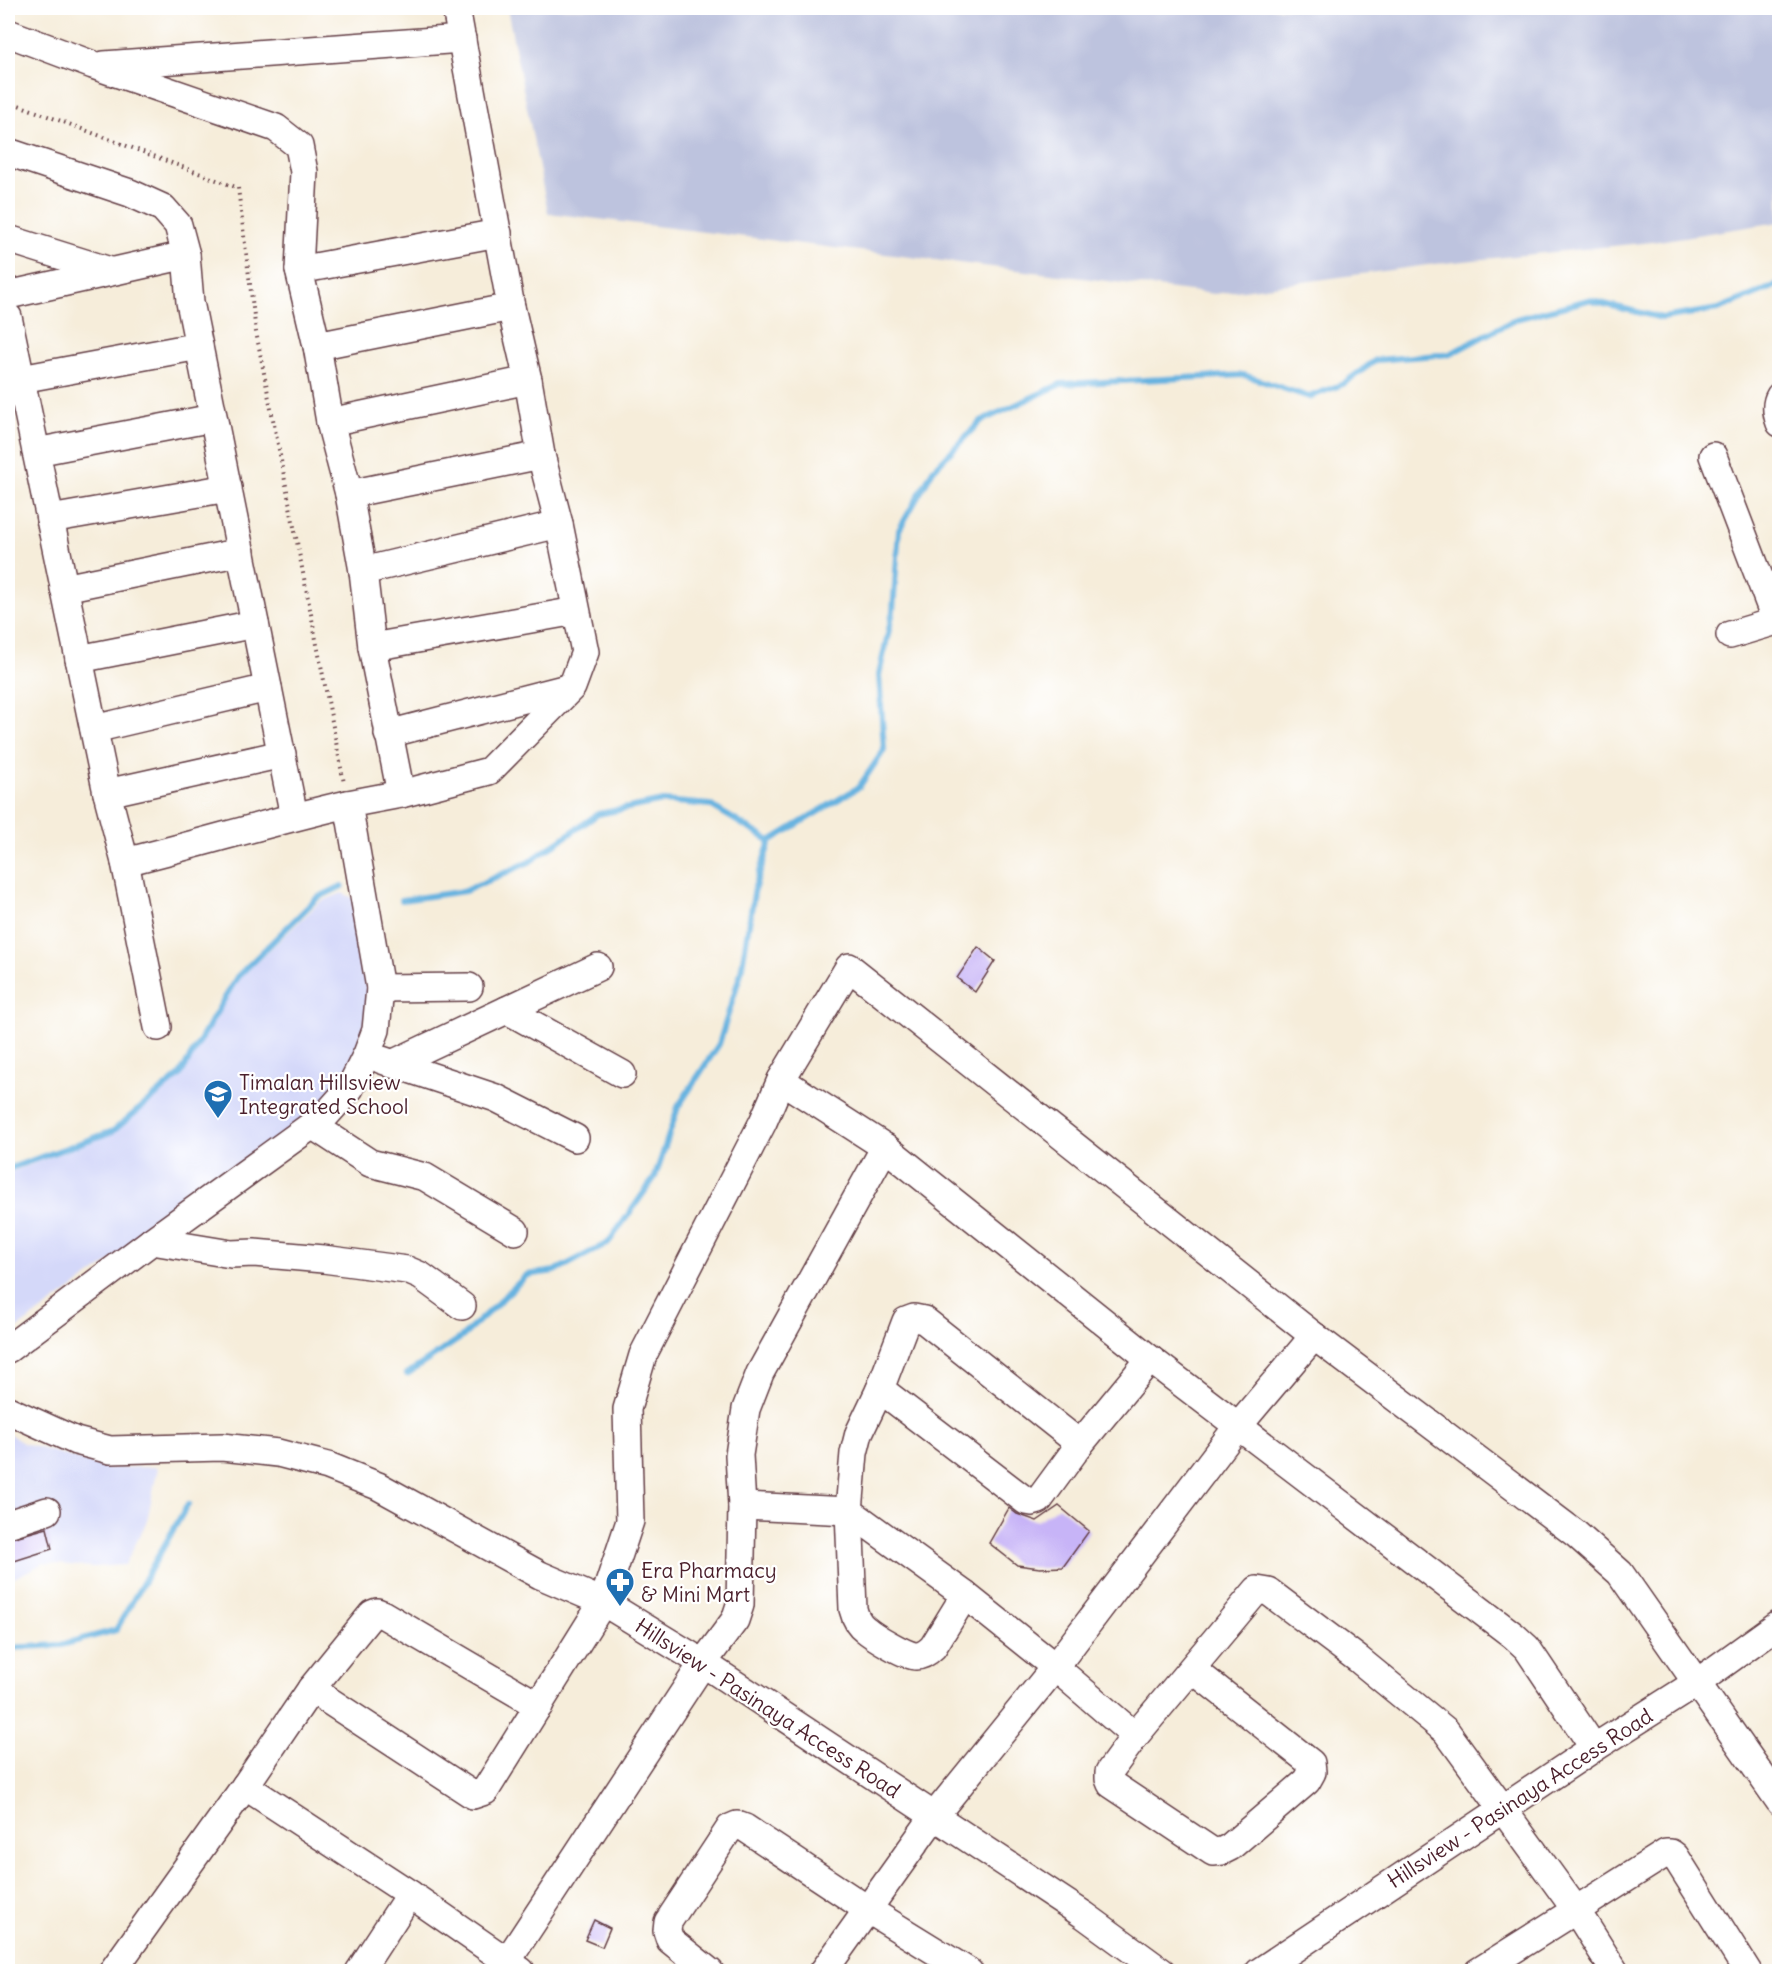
<svg xmlns="http://www.w3.org/2000/svg" width="1787" height="1979" font-family="Delius,sans-serif">
	<rect width="100%" height="100%" fill="#fff"/>
	<filter id="ink" filterUnits="userSpaceOnUse"><feTurbulence type="fractalNoise" baseFrequency=".0167" numOctaves="2"/><feDisplacementMap in="SourceGraphic" scale="12" xChannelSelector="R" yChannelSelector="G"/><feConvolveMatrix kernelMatrix="1 2 1 2 8 2 1 2 1" color-interpolation-filters="sRGB"/></filter>
	<filter id="wash" filterUnits="userSpaceOnUse"><feTurbulence type="fractalNoise" baseFrequency=".008" numOctaves="4" result="noise"/><feDisplacementMap in="SourceGraphic" scale="24" xChannelSelector="R" yChannelSelector="G"/><feGaussianBlur stdDeviation="1.35" result="paint"/><feColorMatrix in="noise" values="0 0 0 0 0 0 0 0 0 0 0 0 0 0 0 0 0 1.4 0 .05"/><feComposite in="paint" operator="in"/></filter>
	<g filter="url(#wash)">
		<rect width="100%" height="100%" fill="#f6edda"/>
		<g fill="#d4d8f9">
			<path d="M342 893 353 898 369 1006 352 1073 326 1106 8 1335V1173L114 1133 180 1076 240 978 320 902Z"/>
			<path d="M8 1433 23 1443 108 1468 158 1467 147 1521 125 1565 93 1567 44 1563 8 1581Z"/>
		</g>
		<path fill="#bdc3de" d="M507 8H1779V222L1652 242 1435 264 1214 294 548 213Z"/>
		<g fill="none" stroke-linecap="round" stroke-linejoin="round">
			<g stroke="#68b3e0" stroke-width="6">
				<path d="M402 900 465 891 529 862 598 814 663 801 710 805 770 841"/>
				<path d="M8 1169 113 1131 180 1075 237 977 317 898 342 886"/>
				<path d="M407 1374 462 1337 527 1275 555 1271 608 1243 655 1177 678 1107 719 1044 741 972 755 887 770 841 859 787 884 750 879 675 893 611 899 530 933 470 981 421 1061 384 1244 375 1309 397 1343 384 1376 360 1450 354 1516 319 1588 300 1662 318 1718 309 1780 284"/>
				<path d="M8 1648 61 1645 116 1630 188 1504"/>
			</g>
		</g>
		<g id="blocks">
			<g fill="#c7b4f7">
				<path d="M978 947 995 961 975 992 957 978Z"/>
				<path d="M1059 1506 1089 1531 1063 1567 1040 1568 1017 1565 989 1543 1009 1508 1017 1514 1037 1521Z"/>
				<path d="M47 1528 52 1549 8 1563V1539Z"/>
				<path d="M594 1920 610 1928 602 1947 585 1940Z"/>
			</g>
		</g>
	</g>
	<g filter="url(#ink)">
		<use href="#blocks" fill-opacity="0" stroke="#643e45" stroke-width="1.5"/>
		<g fill="none" stroke-linecap="round" stroke-linejoin="round">
			<g stroke="#643e45" stroke-width="30">
				<g id="minor">
					<path d="M8 33 93 65 276 128 299 146 304 172 299 270 317 346 330 422 349 494 363 571 372 647 401 794"/>
					<path d="M104 65 462 39"/>
					<path d="M8 152 130 193 163 208 178 225 186 255 190 302 294 816"/>
					<path d="M8 239 110 271"/>
					<path d="M299 270 498 233"/>
					<path d="M8 295 186 255"/>
					<path d="M8 317 107 793 125 862C199 844 273 821 348 804"/>
					<path d="M317 346 511 307"/>
					<path d="M21 379 199 346"/>
					<path d="M1780 396C1775 404 1777 415 1780 423"/>
					<path d="M330 422 528 380"/>
					<path d="M36 452 213 418"/>
					<path d="M1713 456 1776 621"/>
					<path d="M349 494 541 455"/>
					<path d="M50 519 228 488"/>
					<path d="M363 571 559 524"/>
					<path d="M64 588 241 552"/>
					<path d="M1730 635 1780 620"/>
					<path d="M372 647 576 611"/>
					<path d="M79 659 255 624"/>
					<path d="M94 729 268 688"/>
					<path d="M388 734 571 687"/>
					<path d="M107 793 282 754"/>
					<path d="M125 862 158 1027"/>
					<path d="M380 988 469 987"/>
					<path d="M507 1010 622 1074"/>
					<path d="M382 1060 496 1098 575 1138"/>
					<path d="M392 1064 598 967"/>
					<path d="M781 1080 885 1147 1150 1359 1514 1636 1527 1648 1594 1748"/>
					<path d="M312 1125 370 1163 425 1177 515 1231"/>
					<path d="M152 1241 326 1115 350 1088 367 1054 376 1030 380 988 348 804 401 794 489 771 572 687 585 652 559 524 541 455 528 380 511 307 456 8"/>
					<path d="M8 1349 152 1241 231 1254 254 1253 323 1259 407 1270 421 1276 462 1306"/>
					<path d="M880 1389 1026 1501 1032 1502 1039 1500 1080 1444 1150 1359"/>
					<path d="M8 1410 76 1441 110 1450 222 1447 278 1453 328 1466 378 1486 540 1575 603 1602 703 1663 1084 1915 1162 1972"/>
					<path d="M742 1506 849 1511 965 1595 1055 1667 1135 1736"/>
					<path d="M8 1524 47 1511"/>
					<path d="M965 1595 933 1647C928 1652 923 1656 916 1656 906 1656 873 1636 865 1629 858 1624 855 1617 853 1609L849 1511 854 1453 859 1433 880 1389 906 1321 914 1318 924 1320 1080 1444"/>
					<path d="M1192 1669 1311 1763 1312 1772 1307 1781 1230 1847 1222 1851 1213 1852 1111 1784 1109 1779V1772L1135 1736 1257 1590 1269 1592 1358 1659 1446 1731 1576 1910 1478 1972"/>
					<path d="M311 1689 473 1795 485 1791 603 1602 630 1521 627 1409 643 1355 763 1122 781 1080 849 967 1314 1336 1576 1534 1620 1573 1780 1802"/>
					<path d="M245 1786 410 1894 521 1971"/>
					<path d="M112 1972 245 1786 311 1689 372 1614 377 1612 382 1614 539 1706"/>
					<path d="M359 1972 410 1894"/>
					<path d="M500 1972 703 1663 735 1620 740 1605 742 1506 739 1455 746 1409 760 1373 885 1147"/>
					<path d="M710 1972 670 1940 667 1931 668 1922 730 1828 737 1825 745 1828 867 1909 969 1972"/>
					<path d="M823 1972 935 1815 1055 1667 1238 1426 1314 1336"/>
					<path d="M1259 1972 1594 1748 1698 1682 1780 1623"/>
					<path d="M1615 1972 1576 1910 1666 1853H1671L1675 1856 1748 1972"/>
				</g>
			</g>
			<path stroke="#643e45" stroke-width="4" stroke-dasharray="1.5 4.5" stroke-linecap="butt" d="M8 101 238 188 256 332 344 783"/>
			<use href="#minor" stroke="#fff" stroke-width="27"/>
		</g>
	</g>
	<defs>
		<g id="school-pin" transform="scale(1.5)"><path d="M0 17L-7.5 6A9.5 9.5 0 1 1 7.5 6Z" fill="#1f6fb2" stroke="#fff"/><path d="M0-5L7-2L0 1L-7-2ZM-4 1L0 2.5L4 1V4Q0 6-4 4Z" fill="#fff"/></g>
		<g id="pharmacy-pin" transform="scale(1.5)"><path d="M0 17L-7.5 6A9.5 9.5 0 1 1 7.5 6Z" fill="#1f6fb2" stroke="#fff"/><path d="M-2-6h4v4h4v4h-4v4h-4v-4h-4v-4h4Z" fill="#fff"/></g>
	</defs>
	<g fill-rule="evenodd">
		<use href="#school-pin" x="218" y="1094"/>
		<use href="#pharmacy-pin" x="620" y="1582"/>
	</g>
	<g text-anchor="middle" dominant-baseline="central" stroke-width="4.5" stroke-linejoin="round" paint-order="stroke">
		<g font-size="21" fill="#4a1f2b" stroke="#fff" text-anchor="start">
			<text x="239" y="1082">Timalan Hillsview<tspan x="239" dy="24">Integrated School</tspan></text>
			<text x="641" y="1570">Era Pharmacy<tspan x="641" dy="24">&amp; Mini Mart</tspan></text>
		</g>
		<g font-size="21" fill="#4a1f2b" stroke="#fff">
			<text transform="translate(768 1708) rotate(33)">Hillsview - Pasinaya Access Road</text>
			<text transform="translate(1520 1798) rotate(-33)">Hillsview - Pasinaya Access Road</text>
		</g>
	</g>
	<rect width="1787" height="1979" fill="none" stroke="#fff" stroke-width="30"/>
</svg>
